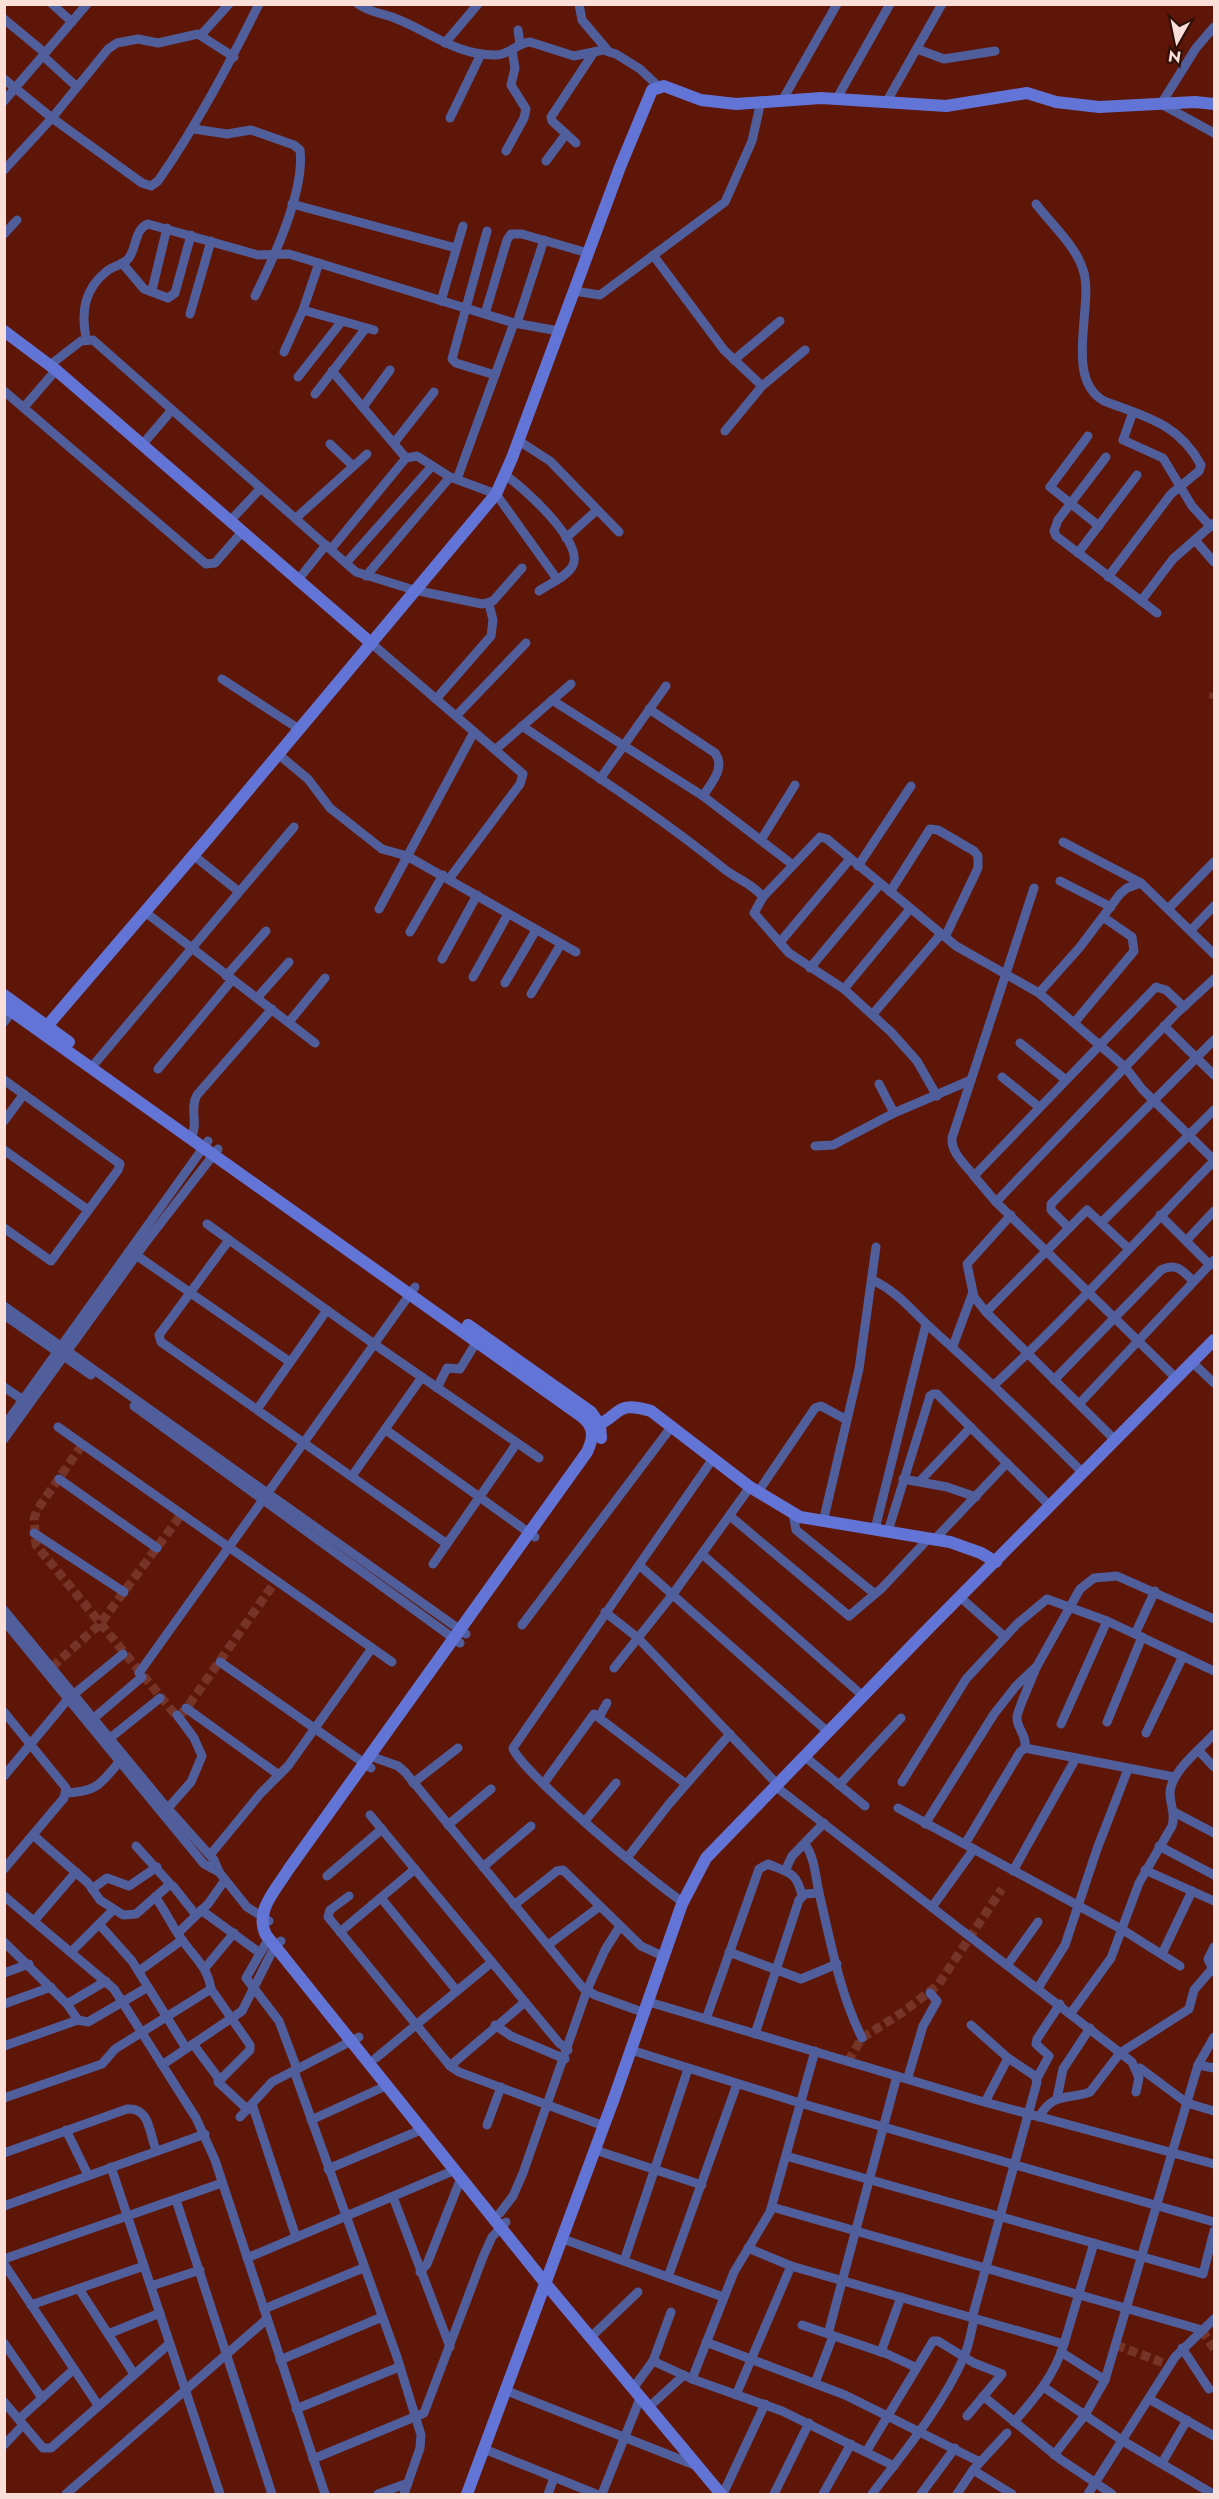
<svg xmlns="http://www.w3.org/2000/svg" width="1219" height="2499" font-family="Jost,sans-serif">
	<rect width="100%" height="100%" fill="#5d1608"/>
	<g fill="none" stroke-linecap="round" stroke-linejoin="round">
		<g stroke="#753427" stroke-width="9" stroke-dasharray="9 4.5" stroke-linecap="butt">
			<path d="M1213 699 1214 693"/>
			<path d="M82 1445 37 1510 34 1519 36 1545 174 1713 184 1712 275 1582"/>
			<path d="M52 1667 100 1624 181 1515"/>
			<path d="M848 2061 862 2038 903 2012 938 1985 1002 1889"/>
			<path d="M1202 2330 1214 2349"/>
			<path d="M1116 2345 1169 2365"/>
		</g>
		<g stroke="#515e9c" stroke-width="9">
			<path d="M52 4 72 22"/>
			<path d="M358 4C370 13 383 13 397 19 430 32 458 56 496 55 509 55 517 43 530 42L574 56 603 50 616 54 640 69 658 86"/>
			<path d="M579 4 582 20 609 52"/>
			<path d="M4 19 45 53"/>
			<path d="M1214 27 1196 48 1161 104 1214 133"/>
			<path d="M518 30 520 44"/>
			<path d="M201 35 229 4"/>
			<path d="M445 43 478 4"/>
			<path d="M917 49 944 59 995 51"/>
			<path d="M43 56 77 87"/>
			<path d="M4 79 52 118 142 183 151 186 158 181C197 125 228 66 259 4"/>
			<path d="M837 98 890 4"/>
			<path d="M783 99 837 4"/>
			<path d="M4 101 87 4"/>
			<path d="M887 101 942 4"/>
			<path d="M450 118 481 54"/>
			<path d="M194 129 227 134 251 130 294 145 300 150C305 192 273 259 255 296"/>
			<path d="M576 143 552 121 551 117 594 52"/>
			<path d="M506 151 524 118 526 109 511 85 515 68 512 50"/>
			<path d="M546 161 566 134"/>
			<path d="M4 170 52 118 108 49 117 43 138 39 158 43 198 34 234 57"/>
			<path d="M292 204 456 248"/>
			<path d="M1036 204C1052 225 1078 248 1084 273 1093 308 1064 379 1104 401 1146 417 1178 423 1201 465L1199 471 1171 494 1108 577"/>
			<path d="M487 231 452 359 456 363 495 375"/>
			<path d="M4 234 17 220"/>
			<path d="M653 255 724 350 762 386"/>
			<path d="M122 263 144 289 168 298 175 293 191 235"/>
			<path d="M152 290 167 228"/>
			<path d="M574 291 600 295 725 202 752 141 761 101"/>
			<path d="M441 301 463 226"/>
			<path d="M303 310 374 330"/>
			<path d="M190 314 211 241"/>
			<path d="M485 314 507 240 511 234H522L588 253"/>
			<path d="M517 323 544 240"/>
			<path d="M86 338C81 312 84 289 107 271 113 266 123 265 128 259 137 249 134 229 148 224L258 255 289 254 514 323 559 331"/>
			<path d="M284 352 303 310 319 263"/>
			<path d="M734 360 780 321"/>
			<path d="M50 365 81 341 93 340 356 572 414 590 482 604 493 601 522 568"/>
			<path d="M332 371 406 458"/>
			<path d="M298 377 342 321"/>
			<path d="M4 391 206 564 215 563 242 532"/>
			<path d="M315 394 366 328"/>
			<path d="M25 406 56 370"/>
			<path d="M363 407 390 370"/>
			<path d="M1133 412 1123 440 1163 458 1192 506 1211 527"/>
			<path d="M725 431 762 386 805 350"/>
			<path d="M1088 436 1050 487 1099 526"/>
			<path d="M519 441 550 461 619 532"/>
			<path d="M394 443 434 392"/>
			<path d="M330 444 353 466"/>
			<path d="M142 445 171 411"/>
			<path d="M1106 457 1058 520 1054 531 1056 536 1157 613"/>
			<path d="M505 475C523 487 584 542 573 565 568 576 549 584 539 591"/>
			<path d="M457 479 514 323"/>
			<path d="M296 518 367 454"/>
			<path d="M230 521 260 489"/>
			<path d="M566 538 597 510"/>
			<path d="M1195 540 1214 562"/>
			<path d="M331 549 406 458 417 456 450 477 496 494 557 579"/>
			<path d="M1078 553 1137 475"/>
			<path d="M346 563 432 466"/>
			<path d="M366 576 450 477"/>
			<path d="M297 581 326 545"/>
			<path d="M1141 601 1173 559 1214 523"/>
			<path d="M371 643 523 774 520 784 449 879"/>
			<path d="M222 679 299 729"/>
			<path d="M436 699 491 636 493 620 489 604"/>
			<path d="M552 700 703 796 793 865"/>
			<path d="M649 709 715 753C726 768 711 783 703 796"/>
			<path d="M456 716 526 643"/>
			<path d="M522 726C590 772 659 816 723 868 736 879 752 883 763 897"/>
			<path d="M496 749 571 684"/>
			<path d="M278 754 308 779 330 808 382 849 407 856 576 952"/>
			<path d="M600 779 666 686"/>
			<path d="M761 840 795 785"/>
			<path d="M1063 842 1141 883 1214 954"/>
			<path d="M193 855 238 891"/>
			<path d="M858 866 911 786"/>
			<path d="M1060 881 1111 907"/>
			<path d="M890 892 930 829 938 830 974 851 978 856V868L945 937"/>
			<path d="M1169 908 1214 862"/>
			<path d="M379 909 474 732"/>
			<path d="M145 912 315 1043"/>
			<path d="M1191 930 1214 906"/>
			<path d="M410 932 443 875"/>
			<path d="M781 941 850 859"/>
			<path d="M442 959 477 895"/>
			<path d="M810 968 880 884"/>
			<path d="M226 976 266 931"/>
			<path d="M473 977 508 914"/>
			<path d="M505 983 536 930"/>
			<path d="M844 989 910 909"/>
			<path d="M1039 993 1080 947 1120 894 1127 888 1141 883"/>
			<path d="M531 994 561 944"/>
			<path d="M257 998 289 962"/>
			<path d="M873 1014 941 934"/>
			<path d="M4 1022 16 1007"/>
			<path d="M289 1022 325 978"/>
			<path d="M1074 1023 1134 951 1132 937 1103 917"/>
			<path d="M1164 1026 1214 1075"/>
			<path d="M1020 1043 1066 1080"/>
			<path d="M96 1062 294 827"/>
			<path d="M158 1069 232 980"/>
			<path d="M1002 1077 1039 1107"/>
			<path d="M4 1080 120 1164 118 1170 51 1261 4 1228"/>
			<path d="M879 1084 894 1113"/>
			<path d="M937 1096 917 1061 891 1032 844 989 789 953 754 913 763 897 820 837 827 839 956 946 1039 993 1125 1067 1142 1089 1214 1160"/>
			<path d="M4 1121 24 1094"/>
			<path d="M191 1138C199 1124 189 1109 197 1095L272 1009"/>
			<path d="M815 1146 833 1145 894 1113 971 1080"/>
			<path d="M4 1150 88 1210"/>
			<path d="M974 1176C965 1164 951 1153 952 1138L1034 888"/>
			<path d="M996 1202 1177 1013 1214 979"/>
			<path d="M1160 1215 1210 1265"/>
			<path d="M1102 1222 1214 1110"/>
			<path d="M207 1224 374 1344 539 1458"/>
			<path d="M1069 1228 1051 1210V1204L1214 1040"/>
			<path d="M229 1240 159 1335 161 1342 447 1544"/>
			<path d="M1186 1241 1214 1211"/>
			<path d="M136 1255 290 1362"/>
			<path d="M873 1280C899 1293 912 1311 933 1330 984 1376 1034 1424 1083 1473"/>
			<path d="M4 1306 466 1634"/>
			<path d="M986 1312 974 1297 967 1264 1011 1215"/>
			<path d="M4 1315 91 1375"/>
			<path d="M953 1346 973 1292"/>
			<path d="M1192 1362 1214 1383"/>
			<path d="M1176 1378 996 1202 974 1176 1153 990 1156 987 1166 990 1184 1007"/>
			<path d="M1054 1380 1161 1270C1176 1262 1183 1271 1193 1281"/>
			<path d="M994 1385C1071 1314 1141 1235 1214 1161"/>
			<path d="M4 1387 23 1400"/>
			<path d="M437 1388 447 1368 460 1369 477 1341"/>
			<path d="M1079 1404 1214 1260"/>
			<path d="M134 1406 460 1643"/>
			<path d="M258 1408 327 1310"/>
			<path d="M4 1426 208 1141"/>
			<path d="M58 1427 392 1662"/>
			<path d="M386 1430 535 1537"/>
			<path d="M4 1439 146 1242 218 1149"/>
			<path d="M1115 1440 986 1312 1087 1210 1128 1248"/>
			<path d="M352 1476 422 1377"/>
			<path d="M59 1479 157 1548"/>
			<path d="M903 1479 947 1487 976 1497"/>
			<path d="M920 1481 971 1427"/>
			<path d="M758 1492 815 1408 821 1406 847 1420"/>
			<path d="M793 1514 796 1530 875 1594"/>
			<path d="M730 1516 849 1616 882 1588 929 1538"/>
			<path d="M823 1522 859 1369 876 1247"/>
			<path d="M875 1529 926 1324"/>
			<path d="M888 1531 930 1396 933 1394H937L1050 1506"/>
			<path d="M34 1533 124 1592"/>
			<path d="M935 1539 1007 1463"/>
			<path d="M702 1554 863 1696"/>
			<path d="M433 1564 517 1443"/>
			<path d="M639 1565 712 1460"/>
			<path d="M960 1597 1005 1637"/>
			<path d="M4 1610 163 1803 214 1860 219 1872 247 1907 269 1921"/>
			<path d="M605 1612 638 1638 777 1784"/>
			<path d="M4 1621 204 1864 219 1872"/>
			<path d="M522 1625 672 1426"/>
			<path d="M1135 1634 1155 1591"/>
			<path d="M220 1662 371 1768"/>
			<path d="M614 1668 673 1594 750 1487"/>
			<path d="M139 1673 415 1287"/>
			<path d="M186 1708 279 1775"/>
			<path d="M4 1712 66 1788 64 1798 4 1869"/>
			<path d="M599 1717 607 1703"/>
			<path d="M94 1718 142 1677"/>
			<path d="M1107 1722 1142 1637"/>
			<path d="M1061 1724 1107 1621"/>
			<path d="M1146 1733 1183 1656"/>
			<path d="M110 1738 160 1698"/>
			<path d="M1025 1748C1027 1734 1016 1728 1017 1717 1018 1708 1032 1679 1036 1668"/>
			<path d="M1199 1751 1214 1767"/>
			<path d="M370 1756 398 1766 405 1772 583 1988 595 1995 645 2013"/>
			<path d="M804 1756 865 1806"/>
			<path d="M4 1776 68 1699 123 1654"/>
			<path d="M902 1782 966 1679 1017 1624 1047 1599 1107 1621 1214 1671"/>
			<path d="M413 1783 458 1748"/>
			<path d="M544 1783 594 1714 686 1784"/>
			<path d="M839 1785 901 1718"/>
			<path d="M775 1786 1132 2062 1139 2078 1136 2092"/>
			<path d="M66 1793C96 1792 101 1784 119 1762"/>
			<path d="M168 1808 191 1782 202 1756 194 1738 177 1715"/>
			<path d="M898 1808 1123 1930 1180 1966"/>
			<path d="M1174 1812 1214 1833"/>
			<path d="M370 1815 559 2043 568 2050"/>
			<path d="M585 1821 616 1783"/>
			<path d="M925 1824 994 1714 1016 1686 1037 1666 1080 1589 1094 1578 1117 1576 1214 1619"/>
			<path d="M448 1825 491 1789"/>
			<path d="M33 1835 88 1883 100 1900 123 1915 136 1914 169 1885 173 1886 196 1915"/>
			<path d="M805 1844C816 1860 815 1878 820 1897 831 1944 840 1994 862 2038"/>
			<path d="M965 1844 1020 1752 1025 1748 1174 1777"/>
			<path d="M136 1846 172 1886"/>
			<path d="M1159 1846 1214 1875"/>
			<path d="M210 1855 261 1793 288 1766 372 1648"/>
			<path d="M627 1858 669 1804 730 1734"/>
			<path d="M483 1867 531 1826"/>
			<path d="M1145 1870 1214 1901"/>
			<path d="M785 1871 792 1856 824 1823"/>
			<path d="M1013 1871 1076 1758"/>
			<path d="M327 1876 382 1829"/>
			<path d="M92 1889 107 1878 129 1886 157 1867"/>
			<path d="M4 1896 114 1989 196 2118 215 2160 325 2494"/>
			<path d="M349 1896 330 1910 328 1917 450 2066 459 2072 604 2126"/>
			<path d="M155 1897C166 1911 172 1927 183 1941 195 1958 208 1968 211 1989"/>
			<path d="M381 1898 457 1991"/>
			<path d="M683 1902C657 1886 519 1770 513 1748L639 1565 828 1732"/>
			<path d="M514 1905 557 1871 563 1870 641 1946 665 1957"/>
			<path d="M932 1907 974 1849"/>
			<path d="M201 1910 260 1953"/>
			<path d="M34 1921 76 1872"/>
			<path d="M99 1924 132 1961 148 1987"/>
			<path d="M340 1932 415 1869"/>
			<path d="M178 1933 208 1904 225 1880"/>
			<path d="M269 1938 246 1978 279 2021 297 2069"/>
			<path d="M4 1942 67 2004 78 2020 4 2046"/>
			<path d="M548 1945 599 1907"/>
			<path d="M1214 1947 1208 1959 1214 1972"/>
			<path d="M72 1951 113 1910"/>
			<path d="M729 1952 801 1979 837 1964"/>
			<path d="M1162 1954 1192 1891"/>
			<path d="M1008 1964 1038 1922"/>
			<path d="M205 1968 234 1933"/>
			<path d="M139 1971 182 1940"/>
			<path d="M4 1973 29 1964"/>
			<path d="M1038 1988 1065 1945 1097 1849 1128 1769"/>
			<path d="M649 2002 977 2100 1214 2164"/>
			<path d="M4 2004 51 1987"/>
			<path d="M67 2004 106 1981"/>
			<path d="M1071 2013 1111 1958 1139 1883 1172 1826C1176 1814 1170 1805 1170 1793 1171 1771 1200 1750 1214 1734"/>
			<path d="M706 2019 759 1869 768 1864C789 1873 797 1872 802 1896"/>
			<path d="M78 2020 88 2022 148 1987 186 2048"/>
			<path d="M495 2025 511 2036 565 2059"/>
			<path d="M971 2025 1008 2058 1035 2076 1037 2082 972 2318"/>
			<path d="M755 2034 799 1900 805 1894 818 1893"/>
			<path d="M193 2044 219 2079"/>
			<path d="M631 2050 800 2103 1214 2222"/>
			<path d="M376 2058 492 1962"/>
			<path d="M162 2065 242 2011 275 1946 281 1941"/>
			<path d="M1198 2065 1214 2068"/>
			<path d="M450 2066 525 2002"/>
			<path d="M1140 2068 1187 2103 1214 2111"/>
			<path d="M294 2071 397 2357 421 2435 420 2448 404 2494"/>
			<path d="M908 2077 923 2026 937 2001 930 1993"/>
			<path d="M1037 2078 1049 2056 1036 2044 1037 2039 1060 2004"/>
			<path d="M4 2098 102 2064 115 2049 211 1989 250 2045V2050L218 2082 248 2110"/>
			<path d="M1057 2098 1063 2069 1090 2028"/>
			<path d="M985 2102 1008 2058"/>
			<path d="M252 2104 296 2237"/>
			<path d="M240 2117 272 2082 359 2037"/>
			<path d="M1039 2117C1053 2092 1067 2100 1090 2092L1120 2053 1189 2009 1194 1990 1212 1969"/>
			<path d="M311 2120 388 2085"/>
			<path d="M487 2125 501 2087"/>
			<path d="M66 2130 88 2175"/>
			<path d="M595 2150 702 2185"/>
			<path d="M4 2153 127 2109C150 2107 149 2133 156 2150"/>
			<path d="M786 2156 1203 2274 1214 2231"/>
			<path d="M111 2167 220 2494"/>
			<path d="M328 2169 423 2129"/>
			<path d="M393 2197 450 2347"/>
			<path d="M176 2200 272 2494"/>
			<path d="M4 2206 205 2134"/>
			<path d="M772 2207 1202 2330"/>
			<path d="M500 2213 513 2196 523 2173 587 1990 605 1950 620 1926"/>
			<path d="M563 2239 723 2297"/>
			<path d="M748 2248 791 2266 1064 2344 1094 2243"/>
			<path d="M247 2258 455 2170"/>
			<path d="M4 2259 222 2183"/>
			<path d="M624 2261 688 2069"/>
			<path d="M4 2264 98 2405"/>
			<path d="M420 2272 427 2264 461 2178"/>
			<path d="M668 2277 737 2084"/>
			<path d="M151 2286 200 2270"/>
			<path d="M79 2289 134 2374"/>
			<path d="M31 2305 144 2266"/>
			<path d="M264 2309 363 2268"/>
			<path d="M802 2325 887 2354 915 2367"/>
			<path d="M108 2334 160 2313"/>
			<path d="M828 2334 897 2076"/>
			<path d="M591 2337 638 2292"/>
			<path d="M706 2342 845 2395 980 2462"/>
			<path d="M4 2343 42 2398"/>
			<path d="M1182 2348 1209 2389"/>
			<path d="M881 2352 901 2297"/>
			<path d="M1061 2352 1105 2380"/>
			<path d="M280 2360 382 2317"/>
			<path d="M653 2361 671 2312"/>
			<path d="M692 2379 734 2272 770 2212 815 2051"/>
			<path d="M815 2383 833 2336"/>
			<path d="M634 2387 653 2361 692 2379 782 2411 894 2466"/>
			<path d="M1045 2388 1123 2441 1213 2494"/>
			<path d="M507 2391 697 2466"/>
			<path d="M736 2395 791 2266"/>
			<path d="M983 2396 1060 2459 1112 2494"/>
			<path d="M1149 2399 1214 2436"/>
			<path d="M4 2402 43 2448H51L169 2344"/>
			<path d="M650 2406 684 2375"/>
			<path d="M296 2409 399 2367"/>
			<path d="M19 2419 73 2370"/>
			<path d="M1014 2422C1036 2397 1054 2376 1064 2344"/>
			<path d="M4 2445 23 2425"/>
			<path d="M484 2449 596 2494"/>
			<path d="M866 2452 933 2341H938L974 2363 1002 2374 967 2416"/>
			<path d="M1054 2455 1085 2415 1105 2380 1198 2065 1214 2037"/>
			<path d="M313 2459 424 2413 483 2257 492 2237 506 2222"/>
			<path d="M1162 2463 1187 2420"/>
			<path d="M973 2470 1012 2494"/>
			<path d="M66 2494 267 2319"/>
			<path d="M378 2494 408 2483"/>
			<path d="M548 2494 554 2478"/>
			<path d="M602 2494 641 2396"/>
			<path d="M723 2494 765 2404"/>
			<path d="M774 2494 809 2423"/>
			<path d="M823 2494 851 2444"/>
			<path d="M872 2494C904 2452 941 2408 963 2359 969 2347 971 2332 974 2319"/>
			<path d="M921 2494 955 2448"/>
			<path d="M957 2494 973 2470 1007 2433"/>
			<path d="M1088 2494 1175 2357 1214 2319"/>
		</g>
		<g stroke="#6374d7" stroke-width="12">
			<path d="M4 331 56 370 371 643"/>
			<path d="M4 995 69 1042"/>
			<path d="M4 1006 581 1416C595 1427 594 1437 587 1452L288 1870C276 1890 254 1911 266 1935L546 2284 721 2494"/>
			<path d="M42 1032 209 837 496 494 512 458 620 167 652 90 664 86 701 100 736 104 821 98 946 106 1027 93 1056 102 1099 107 1195 102 1214 104"/>
			<path d="M468 1325 591 1412 600 1425 601 1438"/>
			<path d="M592 1427C622 1418 612 1399 651 1411L750 1487 800 1517 950 1542 981 1553 996 1562"/>
			<path d="M467 2494 613 2101 682 1904 706 1858 924 1633 1214 1340"/>
		</g>
	</g>
	<rect width="1219" height="2499" fill="none" stroke="#fadfd8" stroke-width="12"/>
	<g transform="translate(1177 42) rotate(189)" stroke="#2f1009" stroke-width="4.5" paint-order="stroke">
	<path d="M0-4.5L10 22L0 15L-10 22Z" fill="#fadfd8"/>
	<text y="-9" font-size="16" font-weight="bold" text-anchor="middle" fill="#fadfd8">N</text>
	</g>
</svg>
